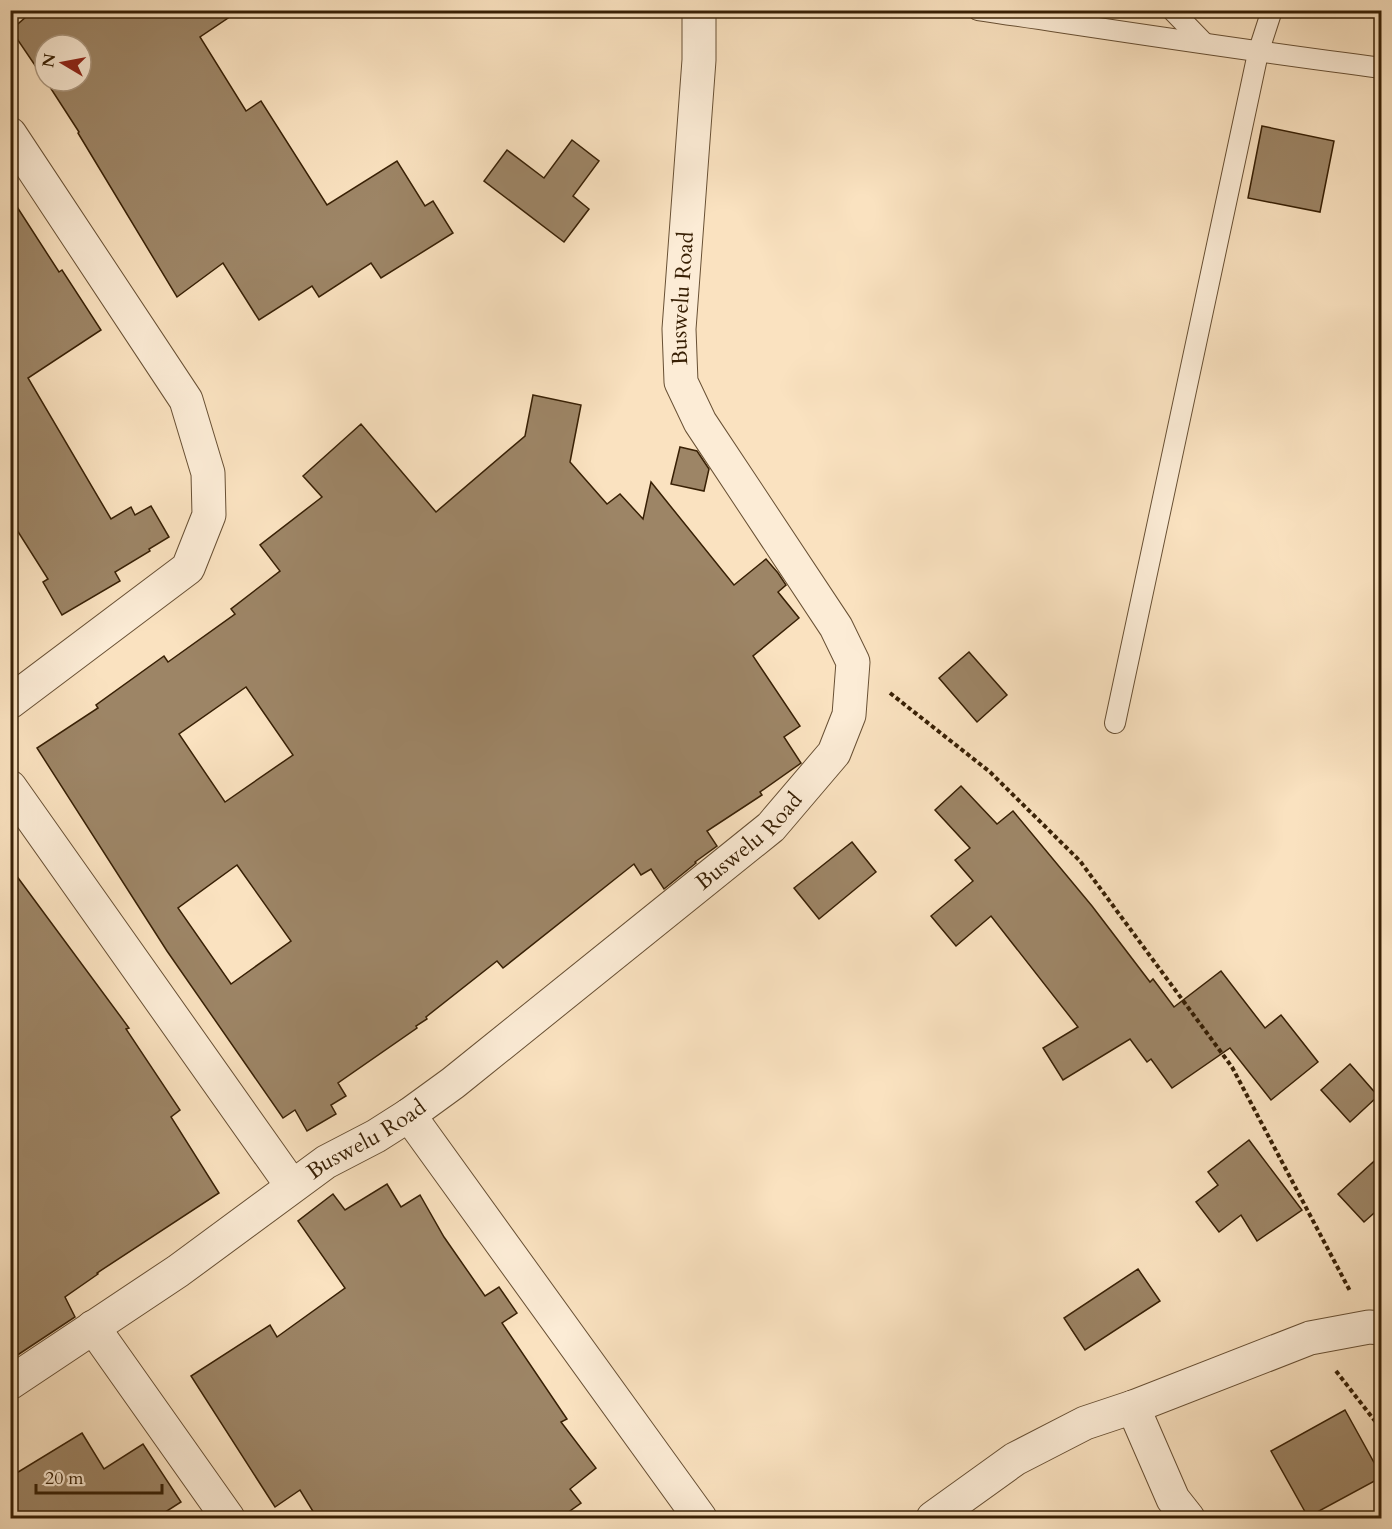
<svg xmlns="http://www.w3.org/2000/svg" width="1392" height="1529" font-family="Cardo,serif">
	<rect width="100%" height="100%" fill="#fae2c0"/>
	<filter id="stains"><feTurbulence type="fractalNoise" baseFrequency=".00333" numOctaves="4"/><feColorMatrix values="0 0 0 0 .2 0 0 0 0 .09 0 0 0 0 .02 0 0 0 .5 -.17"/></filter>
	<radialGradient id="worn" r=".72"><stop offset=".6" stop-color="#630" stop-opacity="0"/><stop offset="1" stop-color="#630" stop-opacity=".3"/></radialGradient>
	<g fill="#9d8566" stroke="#382005" stroke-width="1.5" fill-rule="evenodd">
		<path d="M34 10H240L200 37 246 111 261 101 327 205 397 161 425 206 433 201 453 233 381 278 371 263 319 297 312 286 259 320 223 263 177 297 78 133 79 132 46 81H81V45H45V80L11 30Z"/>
		<path d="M1262 126 1334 141 1320 212 1248 198Z"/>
		<path d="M572 140 599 161 573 196 589 209 564 242 484 181 507 150 544 178Z"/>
		<path d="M10 196 59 272 62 270 101 330 28 378 111 519 131 507 135 515 151 506 169 537 149 549 150 551 115 572 120 581 62 615 43 582 48 579 10 519Z"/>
		<path d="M533 395 581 405 570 462 607 504 620 494 643 519 651 482 734 585 766 559 778 573 786 585 778 592 799 618 753 656 800 726 784 737 801 763 760 792 762 795 707 831 717 846 695 862 696 863 664 889 651 869 641 875 634 864 503 968 497 961 426 1017 427 1019 416 1026 417 1028 338 1083 346 1096 331 1105 336 1114 307 1131 295 1110 283 1118 167 951 37 748 98 708 96 705 164 656 168 662 235 614 231 609 280 571 260 545 322 497 303 476 361 424 436 512 525 436ZM246 687 293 755 225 802 179 734ZM237 865 291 941 231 984 178 908Z"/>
		<path d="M680 447 697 451 709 469 704 491 671 484Z"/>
		<path d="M969 652 1007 695 977 722 939 678Z"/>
		<path d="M961 786 997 824 1013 811 1092 906 1150 982 1153 979 1174 1007 1221 971 1265 1028 1281 1015 1318 1062 1271 1100 1230 1048 1172 1088 1151 1059 1147 1062 1130 1039 1063 1080 1043 1048 1078 1027 991 916 956 946 931 916 973 881 955 860 970 848 935 810Z"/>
		<path d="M852 842 876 872 819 919 794 888Z"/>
		<path d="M10 867 129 1028 126 1029 180 1110 171 1117 219 1193 97 1273 98 1274 65 1297 75 1317 10 1360Z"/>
		<path d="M1350 1064 1378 1096 1350 1122 1321 1090Z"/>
		<path d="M1249 1140 1302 1210 1257 1241 1241 1215 1219 1232 1196 1202 1218 1185 1208 1172Z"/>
		<path d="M1382 1154V1206L1364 1222 1338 1194Z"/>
		<path d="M387 1184 401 1207 420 1195 444 1237 485 1296 499 1287 517 1313 502 1323 567 1419 561 1422 596 1468 570 1489 581 1503 560 1518H317L300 1490 275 1507 191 1376 270 1325 277 1337 345 1288 298 1221 333 1194 345 1210Z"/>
		<path d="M1138 1269 1160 1301 1085 1350 1064 1318Z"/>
		<path d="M1345 1410 1382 1477 1308 1517 1271 1451Z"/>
		<path d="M82 1433 104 1469 143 1444 181 1502 156 1518H10V1477Z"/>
	</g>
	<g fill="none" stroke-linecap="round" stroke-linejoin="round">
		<g stroke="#685034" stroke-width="22">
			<g id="service">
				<path d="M978 10C1113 30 1247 51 1382 68"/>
				<path d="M1172 10 1204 43"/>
				<path d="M1115 723 1258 53 1272 10"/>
			</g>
		</g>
		<g stroke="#685034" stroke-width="35">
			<g id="minor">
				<path d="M10 134 186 400 208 473 209 515 188 568 10 702"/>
				<path d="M10 787 292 1186"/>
				<path d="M409 1115 700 1518"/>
				<path d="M93 1327 228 1518"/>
				<path id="s1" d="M10 1383 178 1271 326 1162 376 1136 409 1115 453 1083 771 827 834 753 849 715 853 662 836 627 700 422 681 382 679 329 699 60V10"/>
				<path d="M1133 1407 1173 1499 1188 1518"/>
				<path d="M933 1518 1015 1459 1085 1423 1133 1407 1310 1338 1369 1327 1382 1328"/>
			</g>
		</g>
		<g stroke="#382005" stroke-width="4" stroke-dasharray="4.5 3" stroke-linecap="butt">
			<path d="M890 693 990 772 1080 861 1232 1067 1350 1291"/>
			<path d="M1336 1371 1382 1430"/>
		</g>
		<use href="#service" stroke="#fcecd6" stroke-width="20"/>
		<use href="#minor" stroke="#fcecd6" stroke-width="33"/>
	</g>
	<g text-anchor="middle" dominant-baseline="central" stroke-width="5" stroke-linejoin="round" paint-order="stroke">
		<g font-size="22" fill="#382005" stroke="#fcecd6">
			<text stroke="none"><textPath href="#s1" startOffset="1548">Buswelu Road</textPath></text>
			<text stroke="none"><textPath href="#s1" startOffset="918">Buswelu Road</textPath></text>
			<text stroke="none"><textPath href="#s1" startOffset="432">Buswelu Road</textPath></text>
		</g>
	</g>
	<rect width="1392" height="1529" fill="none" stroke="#fae2c0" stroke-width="36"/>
	<rect x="12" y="12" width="1368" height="1505" fill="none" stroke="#382005" stroke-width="3"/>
	<rect x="18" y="18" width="1356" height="1493" fill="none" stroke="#382005" stroke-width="1.5"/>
	<g transform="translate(63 63) rotate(280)"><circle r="28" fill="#fcecd6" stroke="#ae9a82" stroke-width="1.5"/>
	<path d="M0-4.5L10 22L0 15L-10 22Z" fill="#8f2418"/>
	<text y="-9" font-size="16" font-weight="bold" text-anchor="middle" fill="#382005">N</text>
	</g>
	<path d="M36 1484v9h126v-9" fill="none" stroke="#382005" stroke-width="3"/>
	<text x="45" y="1484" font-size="18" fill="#382005" stroke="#fcecd6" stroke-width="4.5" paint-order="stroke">20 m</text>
	<rect width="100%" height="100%" filter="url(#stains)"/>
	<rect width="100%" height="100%" fill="url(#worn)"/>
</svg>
